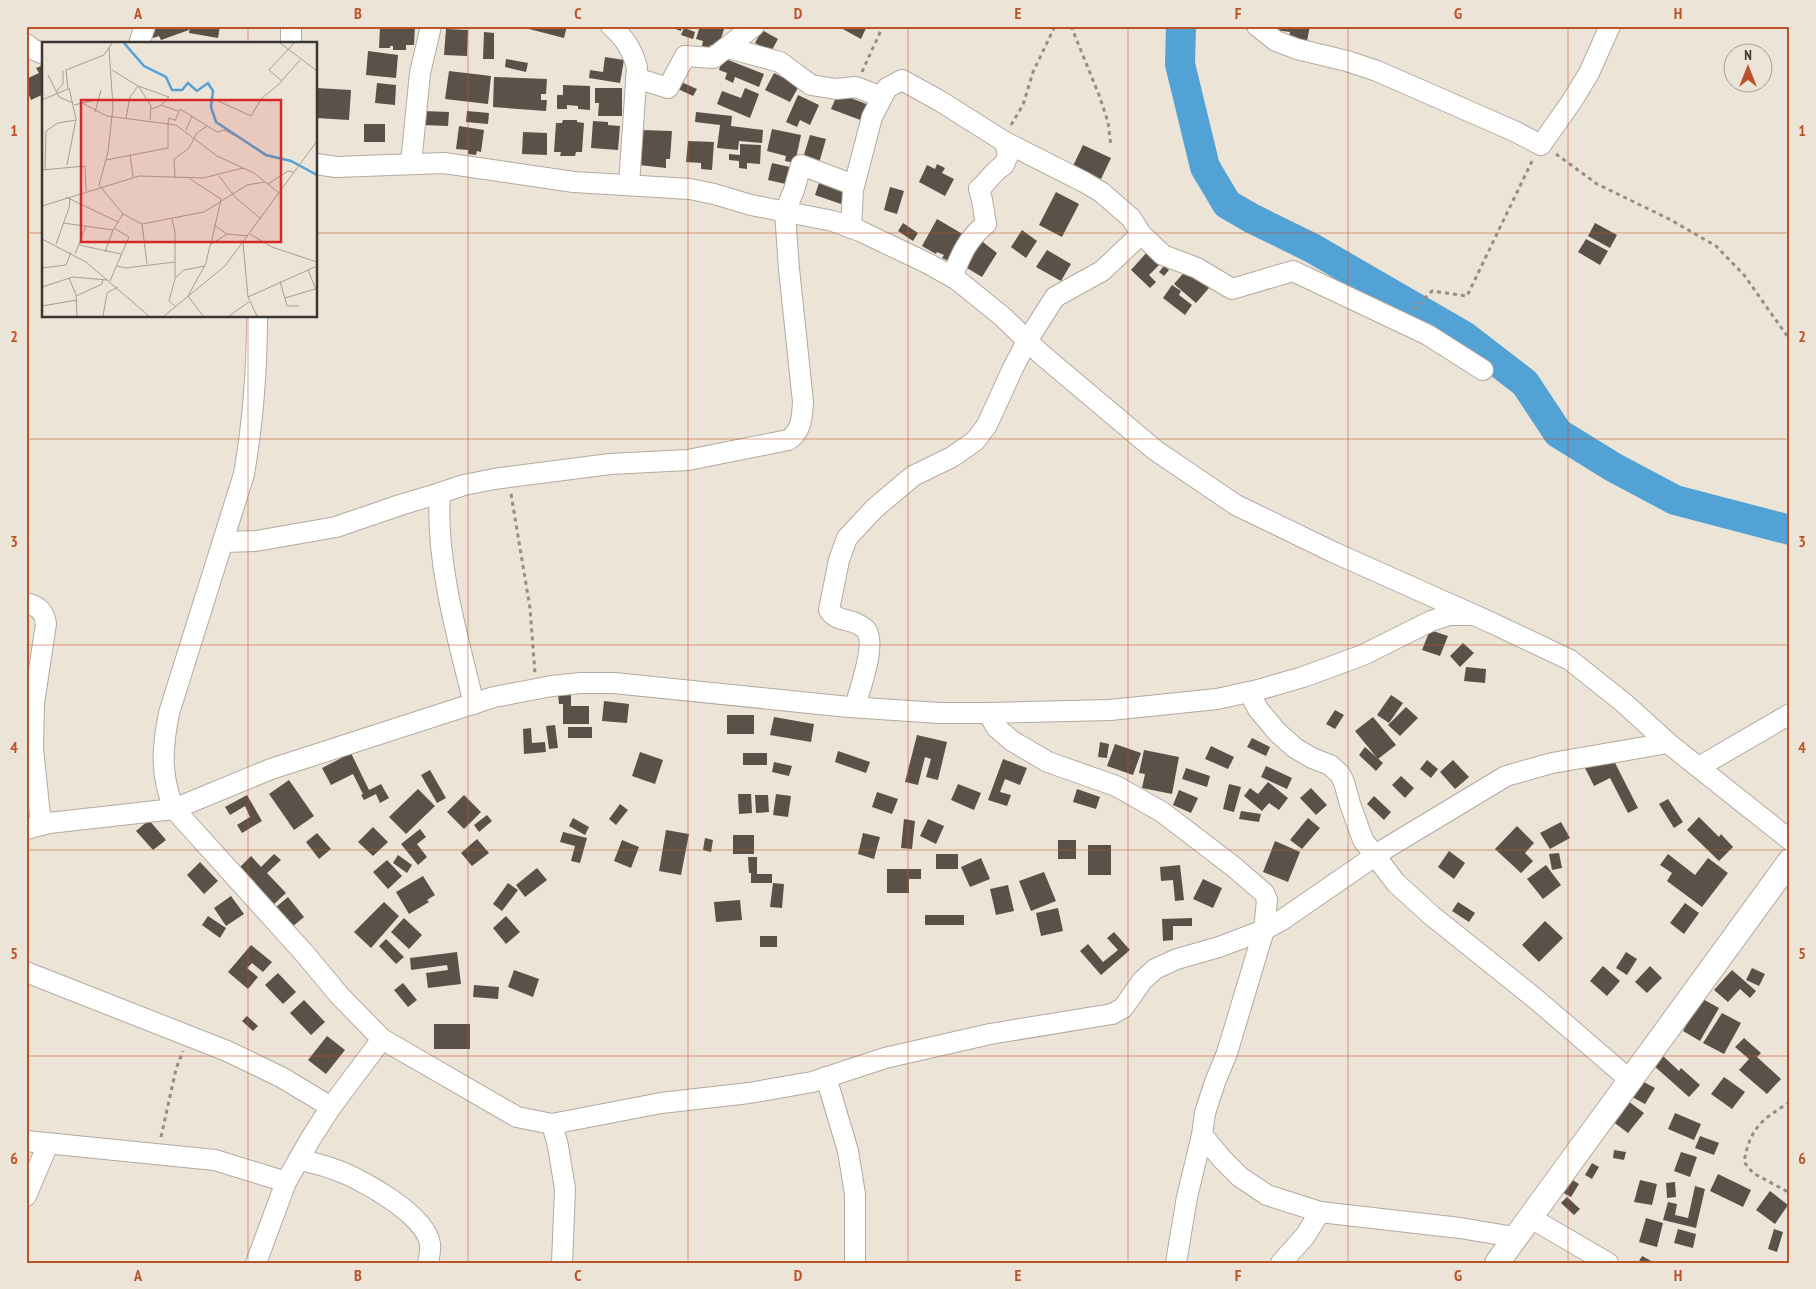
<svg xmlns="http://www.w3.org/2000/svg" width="1816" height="1289" font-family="'PT Sans Narrow',sans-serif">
	<rect width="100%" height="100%" fill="#ede4d8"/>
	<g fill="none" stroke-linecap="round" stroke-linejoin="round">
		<path stroke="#53a2d6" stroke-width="30" d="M1181 26 1180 64 1205 167 1227 204 1251 218 1312 248 1464 336 1525 383 1558 433 1613 467 1675 500 1790 530"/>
	</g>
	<g fill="#5a5248">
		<path d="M154 26H188L189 30 161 40 159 36 153 38 150 29 155 28Z"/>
		<path d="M190 26H220L218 38 189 33Z"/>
		<path d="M380 26H415L414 45H406V50H393V46H390V48H379Z"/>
		<path d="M530 26H567L564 38 529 29Z"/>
		<path d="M667 26H682L681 31Z"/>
		<path d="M700 26H725L718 48 710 45 709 48 702 46 703 41 696 39Z"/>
		<path d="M843 26H867L861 39 841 28Z"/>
		<path d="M1275 26H1310L1306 46 1288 43 1290 32 1274 30Z"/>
		<path d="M684 28 695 32 693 39 681 35Z"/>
		<path d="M446 29 468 30 467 56 444 55Z"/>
		<path d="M762 30 778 39 771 52 755 43Z"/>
		<path d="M484 32 494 33V59H483Z"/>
		<path d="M368 51 398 55 396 78 366 75Z"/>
		<path d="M605 57 624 60 620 83 589 78 590 70 603 72Z"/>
		<path d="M723 58 764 74 759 87 735 77 733 83 725 79 727 73 719 70Z"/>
		<path d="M506 59 528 63 526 72 505 67Z"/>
		<path d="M44 65V94L31 100 26 88V79L39 73 36 68Z"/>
		<path d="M449 71 491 76 488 104 445 99Z"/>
		<path d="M774 73 799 86 790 102 765 90Z"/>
		<path d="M494 77 547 79 546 94H541V100H547L546 111 493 107Z"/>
		<path d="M679 81 697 89 693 96 676 88Z"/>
		<path d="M377 83 396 85 395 105 375 103Z"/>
		<path d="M563 85 590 86V110L578 109V106L567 105V109H557V95H563Z"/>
		<path d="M316 88 351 90 349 120 316 118Z"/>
		<path d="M595 88H622V116H598L599 103H595Z"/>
		<path d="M745 88 759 94 750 118 717 104 722 91 741 98Z"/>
		<path d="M838 93 869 105 863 121 831 109Z"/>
		<path d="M798 95 819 105 810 125 800 120 797 127 786 122Z"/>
		<path d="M423 111 449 112 448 126 423 125Z"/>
		<path d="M467 111 489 113 488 124 466 122Z"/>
		<path d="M696 112 732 116 731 126 763 130 762 143 739 141 738 150 717 148 720 125 695 122Z"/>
		<path d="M563 120H577V122L584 123 582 152H576L575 156H560L561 152H554L556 123H562Z"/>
		<path d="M593 121 608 122V125L620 126 618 150 591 148Z"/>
		<rect x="364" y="124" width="21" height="18"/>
		<path d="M459 126 484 130 481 152 477 151 476 155 468 154V150L456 149Z"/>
		<path d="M772 129 801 135 795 163 785 161 786 156 767 151Z"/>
		<path d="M641 130 672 131 670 159H666V168L639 165Z"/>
		<path d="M523 132 547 133V155L522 154Z"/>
		<path d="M810 135 826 139 819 163 803 158Z"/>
		<path d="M688 141 714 142 712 170 701 169V163L686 162Z"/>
		<path d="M740 144 761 145 760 164 747 163V169L739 168V161L729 160V154L740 155Z"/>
		<path d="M1083 145 1111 158 1101 179 1073 166Z"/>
		<path d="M772 163 794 168 790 185 768 180Z"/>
		<path d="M937 164 945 168 942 173 954 179 945 196 919 182 927 165 935 169Z"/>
		<path d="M821 177 847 187 841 204 815 195Z"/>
		<path d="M890 187 904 191 897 214 884 210Z"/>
		<path d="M1056 192 1079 204 1062 237 1039 225Z"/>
		<path d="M937 219 966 236 951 262 942 258 944 255 937 252 936 254 922 246Z"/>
		<path d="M903 223 918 233 913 241 898 231Z"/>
		<path d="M1595 223 1617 235 1610 248 1588 236Z"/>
		<path d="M1022 230 1037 241 1026 258 1011 247Z"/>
		<path d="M979 239 997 253 982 277 962 265Z"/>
		<path d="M1586 239 1608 251 1600 265 1578 252Z"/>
		<path d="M1047 250 1071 264 1061 281 1036 267Z"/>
		<path d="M1148 251 1161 263 1149 275 1156 282 1150 288 1131 270Z"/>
		<path d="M1164 266 1169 270 1164 276 1159 272Z"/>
		<path d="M1187 269 1209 288 1196 303 1174 284Z"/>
		<path d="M1172 285 1181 291 1179 295 1192 305 1185 315 1163 298Z"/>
		<path d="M1430 630 1448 636 1440 656 1422 650Z"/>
		<path d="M1463 643 1474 653 1460 667 1450 656Z"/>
		<path d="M1466 667 1486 669 1485 683 1464 681Z"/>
		<path d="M558 694H571V706H589V724H563V704H559Z"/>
		<path d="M1391 695 1403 703 1389 723 1377 715Z"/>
		<path d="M604 701 629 704 627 723 602 721Z"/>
		<path d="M1406 707 1418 718 1400 736 1388 725Z"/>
		<path d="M1335 710 1344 715 1335 729 1326 724Z"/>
		<rect x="727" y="715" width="27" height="19"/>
		<path d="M774 717 814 724 811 742 770 735Z"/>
		<path d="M1373 717 1396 745 1378 759 1355 731Z"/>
		<path d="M555 725 558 748 549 749 546 726Z"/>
		<rect x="568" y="727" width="24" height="11"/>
		<path d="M531 728 532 743 545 742 546 752 524 754 523 729Z"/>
		<path d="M917 735 947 742 938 780 926 777 931 759 925 757 918 785 905 782Z"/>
		<path d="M1252 738 1270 747 1266 756 1247 747Z"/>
		<path d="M1100 742 1109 744 1107 758 1098 757Z"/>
		<path d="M1115 744 1141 753 1133 775 1107 766Z"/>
		<path d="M1211 746 1234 757 1228 769 1205 759Z"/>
		<path d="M1365 747 1383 763 1376 771 1359 755Z"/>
		<path d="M1144 750 1179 757 1172 794 1142 788 1145 774 1139 773Z"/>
		<path d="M838 751 870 762 866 773 835 762Z"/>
		<path d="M640 752 663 760 655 784 632 776Z"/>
		<path d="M351 753 369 790 381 784 389 798 380 803 376 794 364 800 361 795 363 794 353 774 331 785 322 768Z"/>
		<rect x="743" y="753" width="24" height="12"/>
		<path d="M1611 755 1638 808 1628 813 1610 778 1594 786 1585 768Z"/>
		<path d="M1003 759 1027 768 1020 785 1005 779 1000 792 1011 795 1007 806 988 800Z"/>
		<path d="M1427 760 1438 769 1431 778 1420 769Z"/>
		<path d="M1453 760 1469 777 1455 789 1440 772Z"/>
		<path d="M774 762 792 766 789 776 772 772Z"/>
		<path d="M1266 766 1292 778 1287 789 1261 777Z"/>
		<path d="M1186 768 1210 776 1207 787 1182 779Z"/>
		<path d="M430 770 446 798 437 803 421 775Z"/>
		<path d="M1401 776 1414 788 1405 798 1392 785Z"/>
		<path d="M289 780 314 816 294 830 269 794Z"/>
		<path d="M1268 782 1288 798 1279 810 1269 803 1262 811 1244 796 1250 788 1258 794Z"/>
		<path d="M958 784 981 793 974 810 951 800Z"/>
		<path d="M1229 784 1241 787 1234 812 1223 809Z"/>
		<path d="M1311 788 1327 805 1316 815 1300 798Z"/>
		<path d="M418 789 435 806 406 834 389 817Z"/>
		<path d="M1077 789 1100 797 1096 809 1073 802Z"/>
		<path d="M1179 790 1198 798 1191 813 1173 805Z"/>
		<path d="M877 792 898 799 892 814 872 807Z"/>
		<path d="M738 794H751L752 813 739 814Z"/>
		<path d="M776 794 791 796 788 817 773 815Z"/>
		<path d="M247 795 262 821 242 833 237 825 250 817 245 806 230 815 225 807Z"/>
		<path d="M464 795 481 812 464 829 447 812Z"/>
		<path d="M755 795H768L769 812 756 813Z"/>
		<path d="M1374 796 1391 812 1384 820 1367 804Z"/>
		<path d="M1668 799 1683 822 1674 828 1659 804Z"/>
		<path d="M620 804 628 810 616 825 609 819Z"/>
		<path d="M1241 811 1261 814 1259 822 1239 819Z"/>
		<path d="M487 815 492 821 479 832 474 825Z"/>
		<path d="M1699 817 1719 837 1721 834 1733 847 1719 861 1687 830Z"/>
		<path d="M573 818 589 827 585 835 569 826Z"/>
		<path d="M1308 818 1320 828 1302 849 1290 840Z"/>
		<path d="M904 819 915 821 912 849 901 848Z"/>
		<path d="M928 819 944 826 936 844 920 836Z"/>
		<path d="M149 820 166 840 153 850 136 831Z"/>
		<path d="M1561 822 1570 838 1550 849 1540 833Z"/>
		<path d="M1517 826 1534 843 1525 853 1533 861 1521 873 1495 849Z"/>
		<path d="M373 827 388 842 373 856 358 842Z"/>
		<path d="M420 829 426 837 417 844 427 857 418 865 401 844Z"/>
		<path d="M666 830 689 834 681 875 659 871Z"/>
		<path d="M563 832 587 838 580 863 571 861 575 846 560 842Z"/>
		<path d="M317 833 331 849 319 859 306 842Z"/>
		<path d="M863 833 880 837 874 859 858 854Z"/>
		<rect x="733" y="835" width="21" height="19"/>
		<path d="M705 838 713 840 711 852 703 850Z"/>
		<path d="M477 839 489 853 472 866 461 853Z"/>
		<path d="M622 840 639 847 631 868 614 861Z"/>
		<rect x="1058" y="840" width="18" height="19"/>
		<path d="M1275 841 1300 852 1288 882 1263 872Z"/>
		<rect x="1088" y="845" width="23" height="30"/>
		<path d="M1449 851 1465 863 1454 879 1438 867Z"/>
		<path d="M1559 853 1562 868 1552 870 1549 854Z"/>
		<path d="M274 854 281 860 267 873 286 893 272 906 238 869 251 856 261 867Z"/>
		<rect x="936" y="854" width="22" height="15"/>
		<path d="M1668 854 1695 875 1708 858 1728 873 1702 907 1667 881 1672 873 1660 865Z"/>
		<path d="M398 855 412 865 407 873 393 863Z"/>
		<path d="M748 857H757V874H772V883H751V873H749Z"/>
		<path d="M981 858 990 879 970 887 961 867Z"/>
		<path d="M387 860 402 876 388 889 373 872Z"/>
		<path d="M200 862 218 881 204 894 187 875Z"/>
		<path d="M1180 865 1184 900 1175 901 1173 880 1161 881 1160 867Z"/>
		<path d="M1546 865 1561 885 1543 899 1527 879Z"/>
		<path d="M537 868 547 880 525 897 516 885Z"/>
		<path d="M887 869H921V879H909V893H887Z"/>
		<path d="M1044 872 1056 901 1031 911 1019 881Z"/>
		<path d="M423 876 435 895 427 900 429 902 409 914 396 892Z"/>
		<path d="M1203 879 1222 888 1213 908 1193 899Z"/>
		<path d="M508 883 518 890 502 911 493 904Z"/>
		<path d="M773 883 784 884 782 908 770 907Z"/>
		<path d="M1008 885 1014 911 996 915 990 889Z"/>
		<path d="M231 896 244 914 226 926 214 908Z"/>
		<path d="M288 897 304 917 292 927 276 907Z"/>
		<path d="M740 900 742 920 716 922 714 902Z"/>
		<path d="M384 902 399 916 371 948 354 932Z"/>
		<path d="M1458 902 1475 913 1469 922 1452 911Z"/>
		<path d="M1685 903 1699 913 1684 934 1670 923Z"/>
		<path d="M1058 908 1063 931 1041 936 1036 913Z"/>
		<rect x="925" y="915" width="39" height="10"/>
		<path d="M208 916 226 928 220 938 202 925Z"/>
		<path d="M506 916 520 932 506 944 493 928Z"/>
		<path d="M404 918 422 935 409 949 391 932Z"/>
		<path d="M1192 918V926H1173V940L1163 941 1162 919Z"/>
		<path d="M1545 921 1563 938 1539 962 1522 945Z"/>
		<path d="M1114 932 1130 950 1101 975 1080 951 1088 944 1103 962 1118 950 1107 938Z"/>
		<rect x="760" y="936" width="17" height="11"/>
		<path d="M386 939 404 957 396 964 379 946Z"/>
		<path d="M251 945 272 962 263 972 252 963 247 968 258 977 248 989 228 972Z"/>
		<path d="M457 952 461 984 428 988 426 973 448 970 447 965 411 970 410 958Z"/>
		<path d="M1626 952 1637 959 1627 975 1616 968Z"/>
		<path d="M1603 966 1620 981 1607 996 1590 981Z"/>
		<path d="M1650 966 1662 978 1647 993 1635 982Z"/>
		<path d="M1752 968 1765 974 1759 986 1746 980Z"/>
		<path d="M514 970 539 979 533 997 508 987Z"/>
		<path d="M1732 970 1756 991 1750 998 1740 989 1728 1002 1714 990Z"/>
		<path d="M278 973 296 992 283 1004 265 985Z"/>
		<path d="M403 983 417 1000 408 1007 394 990Z"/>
		<path d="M474 985 499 987 498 999 473 997Z"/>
		<path d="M1701 998 1719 1008 1700 1041 1683 1031Z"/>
		<path d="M304 1000 325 1022 311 1035 290 1013Z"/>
		<path d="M1722 1013 1741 1023 1724 1054 1703 1043Z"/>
		<path d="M247 1016 258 1026 253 1031 242 1021Z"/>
		<rect x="434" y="1024" width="36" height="25"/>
		<path d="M327 1036 345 1050 326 1074 308 1060Z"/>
		<path d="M1744 1038 1761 1053 1757 1057 1781 1079 1767 1094 1739 1070 1749 1059 1735 1047Z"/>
		<path d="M1662 1055 1679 1071 1681 1068 1700 1085 1689 1097 1653 1065Z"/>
		<path d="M1724 1077 1745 1092 1732 1109 1711 1094Z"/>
		<path d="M1642 1081 1655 1088 1645 1104 1632 1097Z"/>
		<path d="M1628 1101 1644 1113 1628 1133 1612 1121Z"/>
		<path d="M1675 1113 1701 1124 1694 1140 1668 1129Z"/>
		<path d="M1700 1136 1719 1143 1714 1155 1695 1148Z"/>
		<path d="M1614 1150 1626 1152 1624 1160 1613 1158Z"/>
		<path d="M1681 1152 1697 1157 1690 1177 1674 1171Z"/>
		<path d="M1592 1163 1599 1167 1592 1179 1585 1175Z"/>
		<path d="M1718 1174 1751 1190 1743 1207 1710 1191Z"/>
		<path d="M1566 1176 1579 1184 1571 1197 1558 1190Z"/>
		<path d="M1640 1180 1657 1184 1652 1205 1634 1202Z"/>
		<path d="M1675 1182 1676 1197 1667 1198 1666 1183Z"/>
		<path d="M1695 1186 1705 1189 1696 1228 1663 1220 1668 1202 1677 1204 1675 1215 1688 1218Z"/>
		<path d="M1770 1191 1788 1205 1775 1224 1756 1210Z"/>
		<path d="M1567 1197 1580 1209 1574 1215 1561 1203Z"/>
		<path d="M1646 1218 1663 1223 1657 1247 1639 1242Z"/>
		<path d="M1678 1229 1696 1234 1693 1248 1674 1243Z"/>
		<path d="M1774 1229 1783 1232 1777 1252 1768 1249Z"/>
		<path d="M1642 1256 1655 1263H1638Z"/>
	</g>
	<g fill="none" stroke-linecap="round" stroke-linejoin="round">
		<g stroke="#b3aa9f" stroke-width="22">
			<g id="minor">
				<path d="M611 26C625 38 632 50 637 67L629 185"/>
				<path d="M1257 26 1276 41 1297 49 1347 61 1377 71 1514 131 1541 145 1572 101 1589 73 1610 26"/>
				<path d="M26 44 32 49 44 54"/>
				<path d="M139 44 145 26"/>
				<path d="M291 44V26"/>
				<path d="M728 48 780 62 811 85 836 89 856 87 882 97"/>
				<path d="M636 78 668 88 685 56 713 58 754 26"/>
				<path d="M316 164 336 167 444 163 574 182 690 189 714 194 751 205 833 221 860 231 927 263 956 279 1003 317 1041 354 1155 450 1236 505 1333 552 1492 623 1570 660 1624 703 1668 743 1790 840"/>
				<path d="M411 164 420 73 431 26"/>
				<path d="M851 228 853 190 872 117 887 88 902 80 940 101 1005 142 1084 182 1101 192 1131 218 1141 234 1163 255 1197 268 1232 289 1293 271 1428 335 1483 370"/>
				<path d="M952 277C961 255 967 239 986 224L982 200 979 189C990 180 991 173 1004 165L1008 155 1005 142"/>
				<path d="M257 316C257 369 253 422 244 474L169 713C162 749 160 774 174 809L305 954 339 995 382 1039 517 1117 552 1124 661 1103 749 1093 812 1082 885 1058 990 1034 1112 1014 1123 1008 1142 981 1155 969 1177 959 1219 947 1264 930 1282 920 1385 849 1506 776 1552 763 1668 743"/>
				<path d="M440 493C435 560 458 639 474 704"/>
				<path d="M223 542 256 541 336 527 400 505 440 493 464 485 494 479 610 464 688 460 788 440C802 432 802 416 803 402L789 269 785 212 794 190 801 165 854 185"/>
				<path d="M26 603C38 605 45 613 46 624L34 703 33 749 41 825"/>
				<path d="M1249 692 1258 709 1277 732 1295 748 1312 758 1330 765 1340 774 1344 782 1350 804 1363 840 1396 883 1431 915 1537 1000 1630 1080"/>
				<path d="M855 707C859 691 877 644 866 630 863 626 858 624 853 622 844 619 834 619 829 610L839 560 847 538 874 509 913 476 952 457 975 441 987 425 1013 368 1027 341 1055 297 1102 271 1141 234"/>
				<path d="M988 713 997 728 1012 741 1048 762 1116 786 1162 812 1234 867 1264 893 1267 900 1264 930 1227 1053 1215 1082 1205 1113 1202 1135 1187 1197 1176 1263"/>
				<path d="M1699 767 1790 714"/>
				<path d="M26 829 49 823 174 809 271 769 494 697 552 686 581 683H614L849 707 940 713H988L1110 710 1217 699 1258 690 1303 677 1363 655 1431 621 1449 615H1469"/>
				<path d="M26 972 227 1051 281 1077 331 1107"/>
				<path d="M826 1077 848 1151 855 1194V1263"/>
				<path d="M552 1124 558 1146 565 1189 562 1263"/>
				<path d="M1202 1135 1222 1159 1240 1177 1267 1195 1320 1212 1460 1228 1514 1237"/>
				<path d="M26 1141 215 1160 286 1182"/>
				<path d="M299 1159C311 1163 324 1165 336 1170 362 1179 426 1215 430 1244 431 1250 429 1257 428 1263"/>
				<path d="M26 1196 48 1144"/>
				<path d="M1529 1217 1608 1263"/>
				<path d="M256 1263 286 1182 311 1138 331 1107 382 1039"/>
				<path d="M1281 1263 1305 1236 1320 1212"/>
			</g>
		</g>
		<g stroke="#b3aa9f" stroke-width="26">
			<path id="tertiary" d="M1497 1263 1790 861"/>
		</g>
		<g stroke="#948e86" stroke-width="3" stroke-dasharray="4 4" stroke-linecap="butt">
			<path d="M1071 26 1099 95 1108 122 1111 146"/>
			<path d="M862 72 883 26"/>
			<path d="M1011 125 1023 105 1033 72 1055 26"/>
			<path d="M1556 154 1597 184 1671 220 1716 246 1744 275 1790 340"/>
			<path d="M1413 310 1432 291 1467 296 1533 159"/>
			<path d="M511 494 530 608 535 673"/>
			<path d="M1790 1102C1761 1120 1750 1128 1744 1162L1753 1173 1790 1193"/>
			<path d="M161 1137 176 1069 183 1051"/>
		</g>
		<use href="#minor" stroke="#fff" stroke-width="20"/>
		<use href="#tertiary" stroke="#fff" stroke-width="24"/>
	</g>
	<path fill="none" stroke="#ba532a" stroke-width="1" stroke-opacity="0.55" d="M248 26V44M468 26V1263M688 26V1263M908 26V1263M1128 26V1263M1348 26V1263M1568 26V1263M26 233H44M316 233H1790M248 316V1263M26 439H1790M26 645H1790M26 850H1790M26 1056H1790"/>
	<g transform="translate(42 42)">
		<rect width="275" height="275" fill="#ede4d8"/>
		<path fill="none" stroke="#53a2d6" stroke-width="2.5" d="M82 1 102 24 124 35 130 48H140L146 41 155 49 166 41 171 49 169 65 174 80 224 113 249 119 275 133"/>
		<path fill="none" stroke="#a59e96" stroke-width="1" d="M238 1 275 29M67 6 71 65 66 110 57 143 81 172 100 182 162 170 205 143 223 140M70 28 96 44 88 55 84 76M6 33 17 55 31 61M240 39 227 28 252 1M96 44 127 55 118 64 109 67M97 45 109 64 108 78M14 50 21 42V29M0 58 26 47 24 28 62 13 70 1M176 59 209 74 220 56 236 43 258 18M40 61 65 74 134 83 175 114 212 131 237 151M32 63 57 57M119 63 136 69M53 70 59 48M133 79 138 67 175 90 182 88 203 99M144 88 150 74M88 112 91 135M64 118 126 106V81L127 76 133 78M25 123 34 77 27 46M3 127 4 89 16 81 34 78M0 128 43 124 44 149M177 134 193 155 219 177M133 136 132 117 147 106 155 91 165 84M148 137 179 157 169 202M226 142 246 129 251 130M24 155 76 180M0 164 97 134 161 136 201 126M130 177 133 190V237L127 259 134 265M21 181 71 188M100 182 105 222M172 183 185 192 206 194M208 192 230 205 275 220M0 197 44 220 107 274M201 201 206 255 215 274M14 202 27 166 28 156M37 203 79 212M63 210 71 188 81 172M33 212 44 184M75 224 83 226 133 220M0 226 24 223 29 210M266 228 275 250M27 236 34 253 35 274M133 236 142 228 163 224M68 239 87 195 72 186M238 239 245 264H257M0 245 31 235 66 238M34 254 60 242 61 238M206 255 275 224M243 256 273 247M0 264 35 258M61 274 65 251 76 245M122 274 183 224 275 99M161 274 146 254 164 221 168 203 185 192M187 274 207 260"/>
		<path fill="#d62828" fill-opacity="0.15" stroke="#d62828" stroke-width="2.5" d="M39 58H239V200H39Z"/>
		<rect width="275" height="275" fill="none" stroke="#3a3632" stroke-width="2.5"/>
	</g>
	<rect width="1816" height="1289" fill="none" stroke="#ede4d8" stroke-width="55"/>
	<g transform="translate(1748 68)"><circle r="24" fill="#ede4d8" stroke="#a59e96"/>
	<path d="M0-4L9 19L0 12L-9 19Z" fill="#ba532a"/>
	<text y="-8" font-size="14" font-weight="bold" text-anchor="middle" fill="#3a3632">N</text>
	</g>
	<rect x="28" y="28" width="1760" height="1234" fill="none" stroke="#ba532a" stroke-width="2"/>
	<g font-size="16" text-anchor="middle" font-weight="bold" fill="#ba532a">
		<text x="138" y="19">A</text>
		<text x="358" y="19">B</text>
		<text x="578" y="19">C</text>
		<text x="798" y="19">D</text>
		<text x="1018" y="19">E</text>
		<text x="1238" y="19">F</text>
		<text x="1458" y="19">G</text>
		<text x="1678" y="19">H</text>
		<text x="14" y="136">1</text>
		<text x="1802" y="136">1</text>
		<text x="14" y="342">2</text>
		<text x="1802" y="342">2</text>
		<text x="14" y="547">3</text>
		<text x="1802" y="547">3</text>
		<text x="14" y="753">4</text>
		<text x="1802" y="753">4</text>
		<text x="14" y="959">5</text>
		<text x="1802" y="959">5</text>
		<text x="14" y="1164">6</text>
		<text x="1802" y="1164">6</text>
		<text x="138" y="1281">A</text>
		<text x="358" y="1281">B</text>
		<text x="578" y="1281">C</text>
		<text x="798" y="1281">D</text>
		<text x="1018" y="1281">E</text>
		<text x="1238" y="1281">F</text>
		<text x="1458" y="1281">G</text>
		<text x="1678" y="1281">H</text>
	</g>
</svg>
